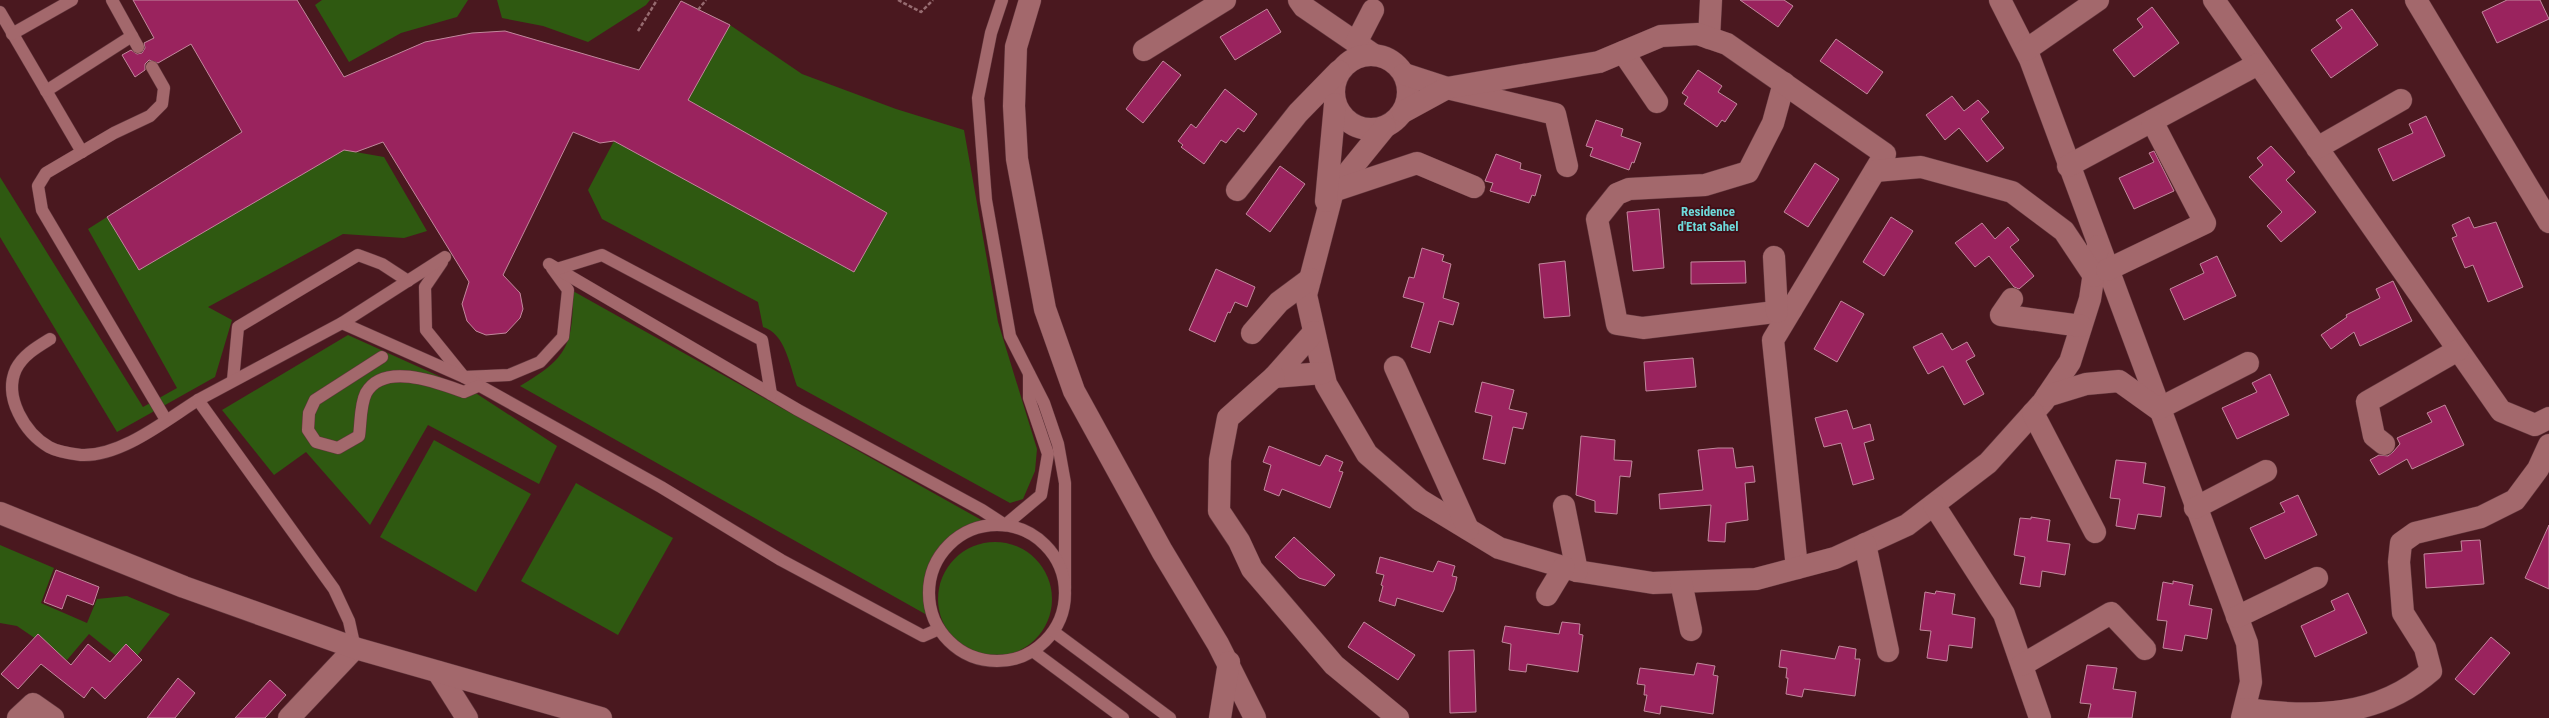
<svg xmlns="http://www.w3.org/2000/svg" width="2549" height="718" font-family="'Roboto Condensed',sans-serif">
	<rect width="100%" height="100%" fill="#4a181f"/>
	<g fill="#2f5911">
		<path d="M322 0H468L457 17 401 33 349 62 315 5Z"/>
		<path d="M497 0H650L646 5 588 42 543 26 502 18Z"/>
		<path d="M730 25 802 74 896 109 964 130 998 322 1037 449 1035 471 1023 499 1010 503 797 386C790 366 785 333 763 327L758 302 602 219 588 190 614 141 854 272 887 213 688 100Z"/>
		<path d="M344 150 384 157 427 231 404 238 343 234 208 307 232 320 215 377 117 432 0 237V177L143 407 177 388 88 229 107 217 139 270Z"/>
		<path d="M573 291 985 522C954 525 930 550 925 582 924 592 926 604 927 615L520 386C568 358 573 345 573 291Z"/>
		<path d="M348 335 474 392 557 446 539 484 428 425 370 525 306 452 274 475 222 410Z"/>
		<path d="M434 440 531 494 476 592 380 537Z"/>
		<path d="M576 483 673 538 618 635 521 581Z"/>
		<circle cx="995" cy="599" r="57"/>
		<path d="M0 545 54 568 41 603 87 623 97 599 127 596 170 614 129 666 89 634 67 660 17 626 0 623Z"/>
	</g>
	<g fill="#9a235e" stroke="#c2889d">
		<path d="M133 0H297L344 77 425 42 472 33 505 31 639 70 681 1 730 25 688 100 887 213 854 272 614 141 600 143 573 132 503 275 520 293 523 309 520 318 506 333 486 335 476 331 467 321 462 304 469 282 383 142 356 152 344 150 139 270 107 217 242 132 191 44 158 63 149 60 145 64V70L135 77 122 55 131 50 137 54 142 53 145 48 144 43 154 38Z"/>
		<path d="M1740 0H1784L1793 6 1778 27Z"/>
		<path d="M2507 0H2540L2549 19 2497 43 2482 12Z"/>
		<path d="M2152 7 2179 43 2134 77 2113 50 2143 27 2137 19Z"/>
		<path d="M1267 9 1281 32 1235 60 1220 37Z"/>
		<path d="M2352 9 2378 45 2331 78 2311 50 2342 28 2336 20Z"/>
		<path d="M1836 39 1883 72 1867 94 1820 61Z"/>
		<path d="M1163 61 1181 75 1143 123 1126 109Z"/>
		<path d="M1698 70 1722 86 1718 92 1737 104 1725 122 1722 120 1717 127 1684 104 1688 97 1682 93Z"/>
		<path d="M1225 89 1257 114 1244 132 1238 128 1226 143 1221 140 1204 164 1181 147 1183 145 1178 141 1191 124 1196 128Z"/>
		<path d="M1952 96 1964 111 1978 100 1989 112 1981 119 2004 148 1987 162 1959 128 1945 140 1926 115Z"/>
		<path d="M2426 116 2445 156 2393 181 2378 149 2413 133 2409 124Z"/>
		<path d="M1596 120 1623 129 1621 136 1641 143 1634 163 1632 162 1629 170 1590 156 1593 148 1586 146Z"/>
		<path d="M2271 146 2295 172 2286 180 2316 212 2281 242 2267 226 2282 212 2249 177 2263 165 2257 158Z"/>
		<path d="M2154 151 2174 191 2134 209 2119 178 2154 162 2149 153Z"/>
		<path d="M1496 154 1521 163 1520 169 1541 175 1535 196 1532 195 1529 203 1490 191 1493 183 1485 181Z"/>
		<path d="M1815 163 1839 179 1808 227 1784 212Z"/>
		<path d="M1280 166 1305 184 1270 232 1246 214Z"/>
		<path d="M1659 209 1664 268 1633 271 1627 212Z"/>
		<path d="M1891 217 1913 231 1884 276 1863 262Z"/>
		<path d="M2469 217 2474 228 2496 222 2523 287 2488 302 2473 265 2465 268 2452 238 2457 236 2452 225Z"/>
		<path d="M1982 223 1995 239 2008 227 2019 240 2010 247 2034 276 2019 289 2014 287 1989 256 1975 267 1955 243Z"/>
		<path d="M1422 248 1444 255 1442 261 1451 264 1443 298 1459 303 1453 325 1439 321 1430 353 1411 347 1424 303 1403 297 1409 277 1414 278Z"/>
		<path d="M2217 256 2236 296 2184 320 2170 289 2204 273 2200 264Z"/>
		<path d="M1565 261 1570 316 1544 318 1539 264Z"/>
		<path d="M1745 261 1746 283 1691 284V262Z"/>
		<path d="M1216 269 1255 287 1247 307 1235 302 1230 313 1228 312 1215 342 1189 330Z"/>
		<path d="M2393 281 2412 321 2360 346 2354 332 2331 349 2321 335 2347 317 2346 315 2380 298 2376 289Z"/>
		<path d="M1841 301 1864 314 1837 362 1814 349Z"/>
		<path d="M1942 333 1952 350 1967 342 1975 356 1966 361 1984 394 1964 405 1943 366 1928 374 1913 347Z"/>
		<path d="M1693 358 1696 387 1646 391 1644 362Z"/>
		<path d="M2270 374 2289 415 2237 439 2222 408 2257 392 2252 383Z"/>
		<path d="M1482 382 1514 390 1509 409 1527 413 1523 429 1513 427 1505 464 1483 459 1492 416 1475 412Z"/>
		<path d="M2445 405 2464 445 2412 469 2407 459 2379 475 2370 460 2379 455 2388 456 2393 452 2400 444 2397 438 2432 422 2427 413Z"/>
		<path d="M1847 410 1853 429 1870 424 1874 440 1864 443 1874 479 1853 485 1841 443 1824 447 1815 418Z"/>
		<path d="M1581 436 1615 440 1614 460 1632 461 1630 477 1620 476 1617 514 1595 512V501L1576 495Z"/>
		<path d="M1269 446 1320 466 1326 455 1343 462 1339 471 1343 472 1330 508 1282 489 1279 496 1264 490 1271 465 1263 462Z"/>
		<path d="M1718 448H1733L1736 468 1753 466 1755 482 1745 483 1748 520 1726 523 1725 542 1708 541 1711 505 1660 509 1659 494 1703 490 1698 450Z"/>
		<path d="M2116 460 2146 463 2143 483 2165 487 2161 517 2138 514 2135 529 2116 526 2120 499 2110 498Z"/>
		<path d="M2298 495 2317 535 2265 559 2250 528 2285 512 2280 503Z"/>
		<path d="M2031 517 2050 520 2047 541 2070 544 2065 575 2042 571 2040 587 2020 584 2025 557 2014 555 2020 518 2031 519Z"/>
		<path d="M2549 525V589L2525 578Z"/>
		<path d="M1294 537 1335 575 1325 586 1299 578 1275 557Z"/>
		<path d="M2480 540 2484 584 2426 588 2424 554 2462 551 2461 541Z"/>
		<path d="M1380 557 1433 572 1438 561 1455 566 1452 576 1457 577 1454 590 1443 612 1397 598 1395 606 1379 601 1383 586 1381 585 1384 575 1376 573Z"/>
		<path d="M56 570 99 587 93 605 67 595 62 609 44 602Z"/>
		<path d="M2173 581 2193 585 2189 605 2212 609 2207 639 2185 635 2182 651 2163 648 2167 621 2157 620 2163 582 2173 584Z"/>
		<path d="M1936 591 1955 594 1952 614 1975 618 1972 648 1949 645 1947 661 1927 658 1931 631 1920 630 1925 592 1935 594Z"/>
		<path d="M2348 593 2367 633 2315 657 2301 626 2335 610 2331 601Z"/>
		<path d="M1364 622 1415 655 1398 680 1348 647Z"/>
		<path d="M1562 622 1580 624 1579 634 1583 635 1578 672 1527 664 1526 672 1509 670 1511 644 1502 642 1505 626 1559 634Z"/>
		<path d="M38 634 71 665 88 644 110 662 126 644 142 660 105 699 92 687 84 698 41 664 18 689 1 674Z"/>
		<path d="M2491 637 2510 653 2474 695 2455 679Z"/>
		<path d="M1839 646 1856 649 1855 659H1860L1855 696 1804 689 1802 697 1786 694 1788 678H1786L1787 668 1779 667 1781 650 1835 659Z"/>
		<path d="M1474 650 1476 712 1450 713 1449 651Z"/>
		<path d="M1697 663 1715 666 1713 675 1718 676 1713 714 1661 706 1660 714 1644 711 1647 695H1644L1645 685 1637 684 1640 668 1694 675Z"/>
		<path d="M2087 665 2117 668 2113 689 2136 692 2132 718H2088L2091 704 2080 703Z"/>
		<path d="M178 678 195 693 175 718H147Z"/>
		<path d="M270 680 286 695 265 718H235Z"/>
	</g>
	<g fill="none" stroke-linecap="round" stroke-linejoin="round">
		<g stroke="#62373d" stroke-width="13">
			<g id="service">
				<path d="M112 0 138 47"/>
				<path d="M1002 0 991 33 978 98 986 200 1010 336 1044 403 1058 444 1065 483V588"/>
				<path d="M0 12 82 152"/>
				<path d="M12 34 72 0"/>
				<path d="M152 67 164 88 162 104 150 116 114 133 46 173 38 186 42 210 166 420"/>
				<path d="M46 91 132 36"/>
				<path d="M442 262 425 287 426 330 464 377 509 375 540 362 563 337 568 290 552 268"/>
				<path d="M549 264 798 410 982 510 1005 525 1041 495 1048 454 1029 398V374"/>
				<path d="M557 269 602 255 762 340 771 394"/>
				<path d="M342 323 464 377 661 487 781 560 923 636 939 629"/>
				<path d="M50 339C37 347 23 355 16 369 3 397 25 433 49 447 56 451 73 454 81 455 121 457 166 420 198 400"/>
				<path d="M382 357 315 400 309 413 308 430 316 442 338 448 359 436C361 422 360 405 366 393 384 361 439 383 464 392L478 386"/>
				<path d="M233 380 238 327 358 255 382 264 408 281"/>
				<circle cx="997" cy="593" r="68"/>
				<path d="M1054 632 1170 718"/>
				<path d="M355 648 349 621 334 589 198 400 342 323 445 257"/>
				<path d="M1034 652 1123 718"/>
			</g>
		</g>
		<g stroke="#62373d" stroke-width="23">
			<g id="minor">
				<path d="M1299 0 1304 7 1374 55"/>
				<path d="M2000 0 2030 59 2247 643 2251 682 2242 718"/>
				<path d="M2214 0 2501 411 2535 425 2549 418"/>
				<path d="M2416 0 2549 222"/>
				<path d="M1709 38 1711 0"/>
				<path d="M1356 43 1373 10"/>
				<path d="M1144 50 1225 0"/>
				<path d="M2026 50 2098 0"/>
				<path d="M1623 52 1657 102"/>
				<circle cx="1371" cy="92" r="37"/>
				<path d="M1404 74 1447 88 1555 114 1567 166"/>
				<path d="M1784 83 1773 123 1748 172 1705 185 1629 189 1617 194 1597 219 1617 324 1643 328 1791 310"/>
				<path d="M1403 112 1447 88 1599 62 1661 36 1698 34 1727 44 1885 154 1773 340 1797 568"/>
				<path d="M1385 127 1333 191 1306 295 1326 384 1367 454 1420 500 1499 548 1577 571 1653 583 1756 579 1835 558 1907 525 1988 463 2043 402 2070 362 2090 299 2098 246"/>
				<path d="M2317 148 2401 100"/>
				<path d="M2068 166 2258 64"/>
				<path d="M1875 171 1921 167 2012 192 2064 231 2094 276"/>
				<path d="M1237 190 1298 113 1339 71"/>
				<path d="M1333 191 1417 163 1474 187"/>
				<path d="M1326 201 1335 104"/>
				<path d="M1774 257 1777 312"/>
				<path d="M2107 270 2205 223 2152 121"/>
				<path d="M2012 299 2001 315 2081 326"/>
				<path d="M1314 332 1274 377 1323 373"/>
				<path d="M1252 333 1279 302 1310 279"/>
				<path d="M1395 367 1468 529"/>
				<path d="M1274 377 1228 418 1220 460 1219 511 1239 541 1252 569 1334 665 1398 718"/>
				<path d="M2047 396 2086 384 2119 381 2158 409 2248 363"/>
				<path d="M2033 413 2095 532"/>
				<path d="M2384 444 2374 436 2367 402 2458 350"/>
				<path d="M1934 505 2004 614 2040 718"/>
				<path d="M1564 506 1577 571"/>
				<path d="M2195 508 2266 471"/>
				<path d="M1865 544 1888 651"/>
				<path d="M1681 582 1691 630"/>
				<path d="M1547 595 1564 567"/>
				<path d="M2237 617 2317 578"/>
				<path d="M2022 665 2111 613 2145 649"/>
				<path d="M438 672 467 718"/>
				<path d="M2245 709C2312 718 2377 718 2431 671L2425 648 2403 613 2399 562 2401 543 2415 533 2481 517 2515 500 2538 469 2549 445"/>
				<path d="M18 718 33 704 53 718"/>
				<path d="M289 718 355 648"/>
			</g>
		</g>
		<g stroke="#62373d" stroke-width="23">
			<g id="secondary">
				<path d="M1030 0 1016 47 1014 106 1017 159 1045 309 1074 391 1162 551 1218 644 1255 718"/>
				<path d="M0 513 184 587 355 648 601 718"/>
				<path d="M1220 718 1229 662"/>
			</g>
		</g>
		<g stroke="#966b70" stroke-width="2.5" stroke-dasharray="4 2" stroke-linecap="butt">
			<path d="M898 0 921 12 933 0"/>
			<path d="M698 10 706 0"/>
			<path d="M638 31 657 0"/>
		</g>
		<use href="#service" stroke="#a3686c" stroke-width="12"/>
		<use href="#minor" stroke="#a3686c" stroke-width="22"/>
		<use href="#secondary" stroke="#a3686c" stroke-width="22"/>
	</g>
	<g text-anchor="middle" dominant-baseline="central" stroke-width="3.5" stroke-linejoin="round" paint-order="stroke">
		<g font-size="13" font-weight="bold" fill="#6edada" stroke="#3f0e16">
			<text x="1708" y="211">Residence<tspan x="1708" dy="15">d'Etat Sahel</tspan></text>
		</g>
	</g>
</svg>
